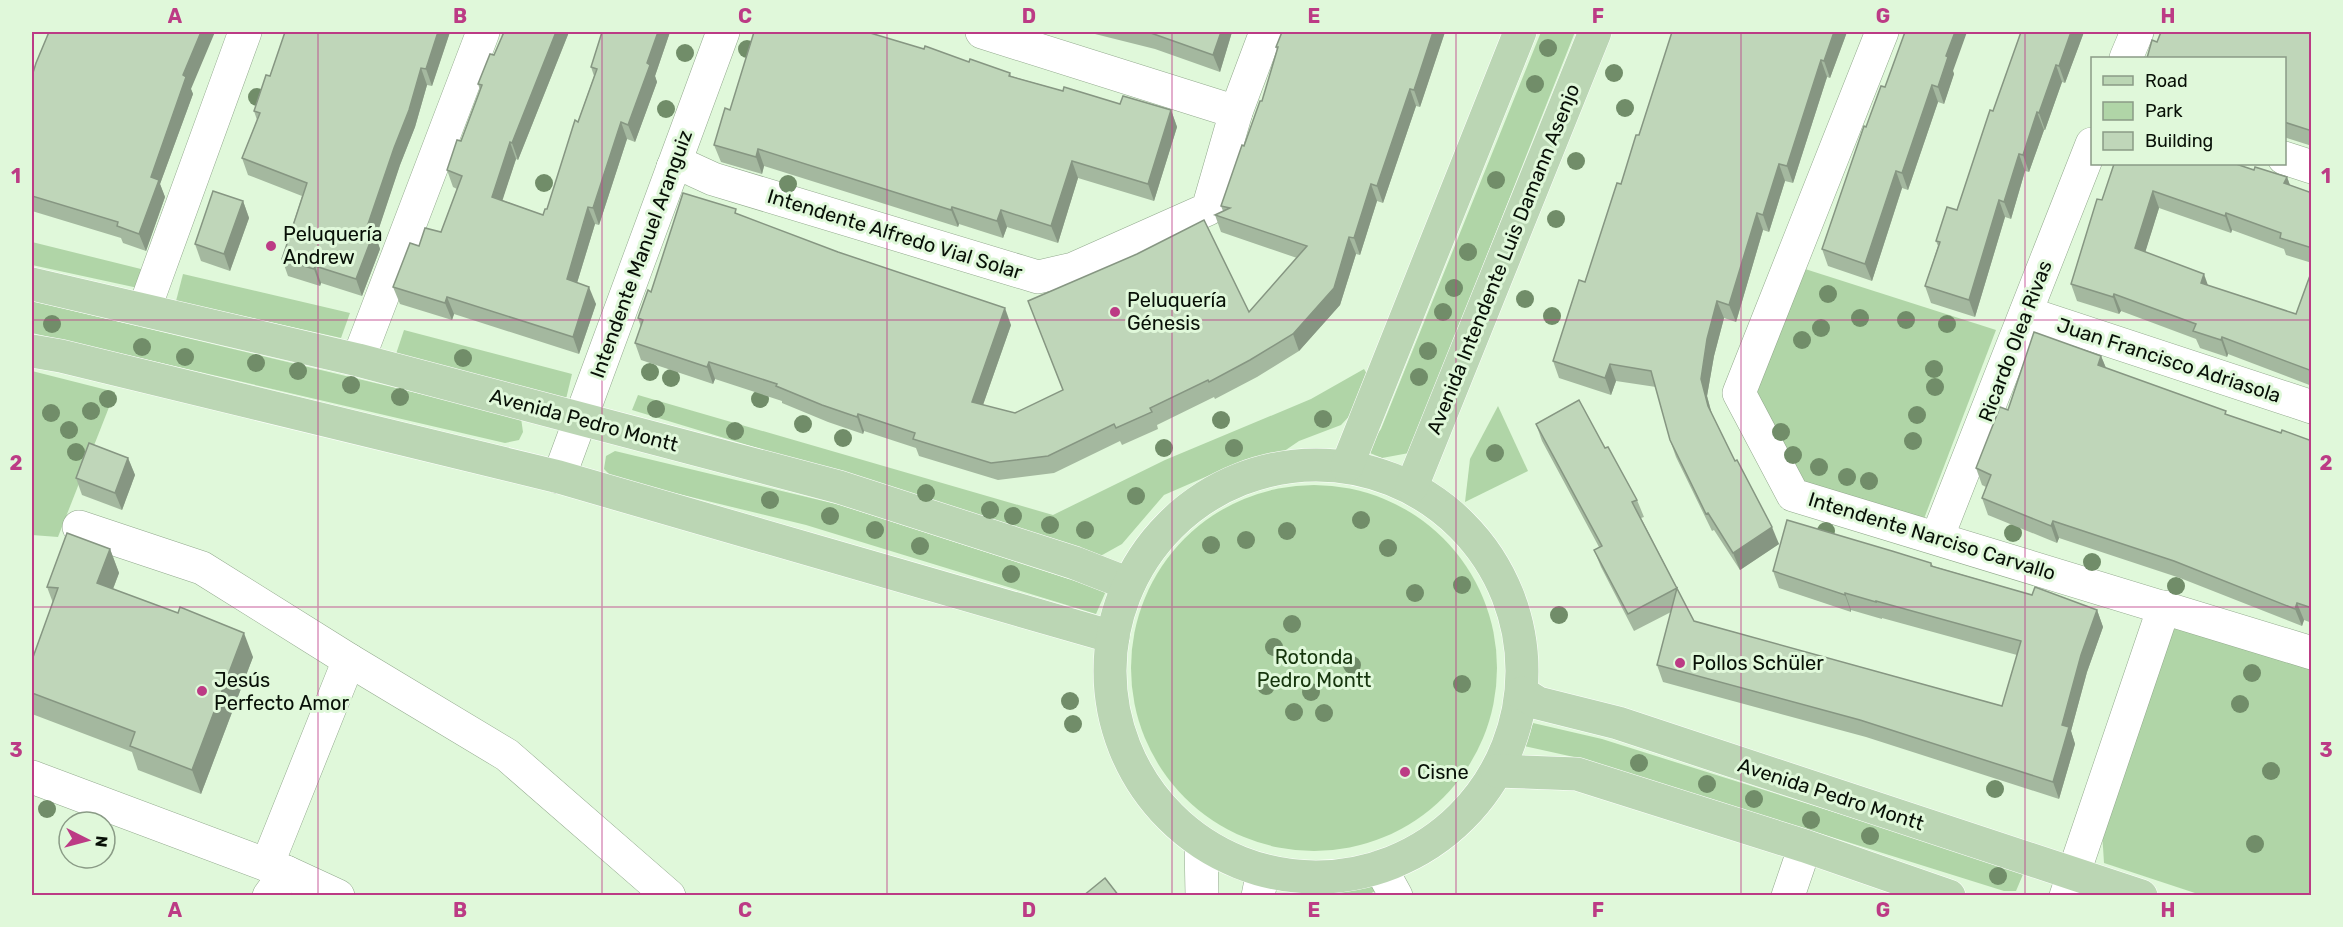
<svg xmlns="http://www.w3.org/2000/svg" width="2343" height="927" font-family="Rubik,sans-serif">
	<rect width="100%" height="100%" fill="#e0f8da"/>
	<g fill="#b0d5a7">
		<path d="M1541 32H1575L1409 453 1382 458 1365 451 1381 429Z"/>
		<path d="M32 242 145 270 138 288 32 265Z"/>
		<path d="M1802 268 1996 330 1922 524 1794 478 1755 392Z"/>
		<path d="M183 274 350 313 341 338 176 301Z"/>
		<path d="M32 301 521 418 523 432 519 440 505 443 32 333Z"/>
		<path d="M404 330 572 374 566 399 395 357Z"/>
		<path d="M1364 369 1370 379 1356 409 1341 425 1299 441 1277 456 1210 475 1164 495 1122 544 1095 559 800 461 632 410 638 395 1053 515 1165 460 1311 399Z"/>
		<path d="M32 371 115 392 58 537 32 535Z"/>
		<path d="M1498 406 1528 471 1465 502 1470 459Z"/>
		<path d="M615 451 840 505 1106 591 1096 614 806 525 613 478 604 469 606 456Z"/>
		<circle cx="1314" cy="668" r="183"/>
		<path d="M2171 624 2311 669V895H2201L2104 863 2102 832Z"/>
		<path d="M1533 723 1602 739 2024 872 2016 891H2004L1583 759 1524 746Z"/>
		<path d="M1359 873 1384 886 1368 895 1296 896V888L1314 878Z"/>
	</g>
	<g fill="none" stroke-linecap="round" stroke-linejoin="round">
		<g stroke="#92a98d" stroke-width="34">
			<g id="minor">
				<path d="M982 32 1236 112"/>
				<path d="M1882 32 1739 393 1793 495 2312 653"/>
				<path d="M2126 58 2137 32"/>
				<path d="M2284 158 2312 167"/>
				<path d="M673 167 689 168 713 179 1038 277 1073 269 1208 209 1236 112 1266 32"/>
				<path d="M144 310 245 32"/>
				<path d="M2026 313 2312 407"/>
				<path d="M358 360 483 32"/>
				<path d="M559 477 723 32"/>
				<path d="M79 527 202 568 349 660 507 755 669 896"/>
				<path d="M1937 538 2092 144"/>
				<path d="M32 777 286 872 338 896"/>
				<path d="M1201 843 1202 896"/>
				<path d="M267 865 349 660"/>
				<path d="M1380 867 1396 896"/>
				<path d="M269 896 286 872"/>
				<path d="M1258 896 1263 871"/>
				<path d="M1788 896 1805 846"/>
				<path d="M2066 896 2164 607"/>
			</g>
		</g>
		<g stroke="#fff" stroke-width="34">
			<g id="major">
				<path d="M32 284 358 360 839 487 1075 563 1129 584"/>
				<path d="M32 351 61 356 559 477 1113 637"/>
				<circle cx="1316" cy="671" r="206"/>
				<path d="M1347 466 1520 32"/>
				<path d="M1412 486 1595 32"/>
				<path d="M1522 693 1538 703 1618 723 2141 896"/>
				<path d="M1497 771 1577 774 1805 846 1949 896"/>
			</g>
		</g>
		<use href="#minor" stroke="#fff" stroke-width="33"/>
		<use href="#major" stroke="#bbd6b4" stroke-width="33"/>
	</g>
	<g fill="#718d69">
		<circle cx="1548" cy="48" r="9"/>
		<circle cx="747" cy="49" r="9"/>
		<circle cx="685" cy="53" r="9"/>
		<circle cx="1614" cy="73" r="9"/>
		<circle cx="1535" cy="84" r="9"/>
		<circle cx="257" cy="97" r="9"/>
		<circle cx="1625" cy="108" r="9"/>
		<circle cx="666" cy="109" r="9"/>
		<circle cx="1576" cy="161" r="9"/>
		<circle cx="1496" cy="180" r="9"/>
		<circle cx="544" cy="183" r="9"/>
		<circle cx="788" cy="184" r="9"/>
		<circle cx="1556" cy="219" r="9"/>
		<circle cx="1468" cy="252" r="9"/>
		<circle cx="1454" cy="288" r="9"/>
		<circle cx="1828" cy="294" r="9"/>
		<circle cx="1525" cy="299" r="9"/>
		<circle cx="1443" cy="312" r="9"/>
		<circle cx="1552" cy="316" r="9"/>
		<circle cx="1860" cy="318" r="9"/>
		<circle cx="1906" cy="320" r="9"/>
		<circle cx="52" cy="324" r="9"/>
		<circle cx="1947" cy="324" r="9"/>
		<circle cx="1821" cy="328" r="9"/>
		<circle cx="1802" cy="340" r="9"/>
		<circle cx="142" cy="347" r="9"/>
		<circle cx="1428" cy="351" r="9"/>
		<circle cx="185" cy="357" r="9"/>
		<circle cx="463" cy="358" r="9"/>
		<circle cx="256" cy="363" r="9"/>
		<circle cx="1934" cy="369" r="9"/>
		<circle cx="298" cy="371" r="9"/>
		<circle cx="650" cy="372" r="9"/>
		<circle cx="1419" cy="377" r="9"/>
		<circle cx="671" cy="378" r="9"/>
		<circle cx="351" cy="385" r="9"/>
		<circle cx="1935" cy="387" r="9"/>
		<circle cx="400" cy="397" r="9"/>
		<circle cx="108" cy="399" r="9"/>
		<circle cx="760" cy="399" r="9"/>
		<circle cx="656" cy="409" r="9"/>
		<circle cx="91" cy="411" r="9"/>
		<circle cx="51" cy="413" r="9"/>
		<circle cx="1917" cy="415" r="9"/>
		<circle cx="1323" cy="419" r="9"/>
		<circle cx="1221" cy="420" r="9"/>
		<circle cx="803" cy="424" r="9"/>
		<circle cx="69" cy="430" r="9"/>
		<circle cx="735" cy="431" r="9"/>
		<circle cx="1781" cy="432" r="9"/>
		<circle cx="843" cy="438" r="9"/>
		<circle cx="1913" cy="441" r="9"/>
		<circle cx="1164" cy="448" r="9"/>
		<circle cx="1234" cy="448" r="9"/>
		<circle cx="76" cy="452" r="9"/>
		<circle cx="1495" cy="453" r="9"/>
		<circle cx="1793" cy="455" r="9"/>
		<circle cx="1819" cy="467" r="9"/>
		<circle cx="1847" cy="477" r="9"/>
		<circle cx="1869" cy="481" r="9"/>
		<circle cx="926" cy="493" r="9"/>
		<circle cx="1136" cy="496" r="9"/>
		<circle cx="770" cy="500" r="9"/>
		<circle cx="990" cy="510" r="9"/>
		<circle cx="830" cy="516" r="9"/>
		<circle cx="1013" cy="516" r="9"/>
		<circle cx="1361" cy="520" r="9"/>
		<circle cx="1050" cy="525" r="9"/>
		<circle cx="875" cy="530" r="9"/>
		<circle cx="1085" cy="530" r="9"/>
		<circle cx="1287" cy="531" r="9"/>
		<circle cx="1826" cy="531" r="9"/>
		<circle cx="2013" cy="533" r="9"/>
		<circle cx="1246" cy="540" r="9"/>
		<circle cx="1211" cy="545" r="9"/>
		<circle cx="920" cy="546" r="9"/>
		<circle cx="1388" cy="548" r="9"/>
		<circle cx="2092" cy="562" r="9"/>
		<circle cx="1011" cy="574" r="9"/>
		<circle cx="1462" cy="585" r="9"/>
		<circle cx="2176" cy="586" r="9"/>
		<circle cx="1415" cy="593" r="9"/>
		<circle cx="1559" cy="615" r="9"/>
		<circle cx="1292" cy="624" r="9"/>
		<circle cx="1274" cy="647" r="9"/>
		<circle cx="1352" cy="665" r="9"/>
		<circle cx="2252" cy="673" r="9"/>
		<circle cx="1462" cy="684" r="9"/>
		<circle cx="1266" cy="686" r="9"/>
		<circle cx="1311" cy="692" r="9"/>
		<circle cx="1070" cy="701" r="9"/>
		<circle cx="2240" cy="704" r="9"/>
		<circle cx="1294" cy="712" r="9"/>
		<circle cx="1324" cy="713" r="9"/>
		<circle cx="1073" cy="724" r="9"/>
		<circle cx="1639" cy="763" r="9"/>
		<circle cx="2271" cy="771" r="9"/>
		<circle cx="1707" cy="784" r="9"/>
		<circle cx="1995" cy="789" r="9"/>
		<circle cx="1754" cy="799" r="9"/>
		<circle cx="47" cy="809" r="9"/>
		<circle cx="1811" cy="820" r="9"/>
		<circle cx="1870" cy="836" r="9"/>
		<circle cx="2255" cy="844" r="9"/>
		<circle cx="1998" cy="876" r="9"/>
	</g>
	<g fill="#a4b89f">
		<path d="M285 32H450L432 86 427 85 415 127 400 165 376 237 380 249 362 296 321 283 320 286 288 276 282 259 302 196 248 175 242 158 257 120 254 111 270 76Z"/>
		<path d="M504 32H569L518 160 516 159 502 200 543 215 547 209 594 76 591 67 602 32H670L655 76 657 82 635 142 627 139 599 225 595 224 577 283 596 304 579 354 454 314 452 320 400 304 393 287 419 246 441 232 457 189 453 187 447 170 461 141 480 90 478 84 494 55Z"/>
		<path d="M1082 32H1232L1220 72 1155 49 1091 33V34Z"/>
		<path d="M1282 32H1445L1420 107 1416 106 1383 203 1377 201 1360 255 1356 254 1340 305 1299 351 1257 377 1215 399 1214 397 1157 425 1158 429 1122 445 1120 441 1054 473 998 480 919 456 916 448 864 431 863 434 828 422 782 403V401L715 379 713 384 641 360 635 343 641 327 638 318 738 214 1011 325 983 405 1015 413 1249 312 1297 258 1221 232 1215 215 1223 211 1221 206 1262 101 1277 50 1276 47Z"/>
		<path d="M1847 32 1830 78 1827 77 1793 183 1785 181 1769 232 1763 230 1736 322 1724 318 1714 356 1707 396 1712 414 1735 461 1779 544 1740 570 1714 530 1712 531 1676 457 1670 440 1656 387 1616 381 1611 395 1559 378 1553 361 1585 282 1639 135Z"/>
		<path d="M2084 32 2065 83 2062 82 2045 130H2044L2029 172 2025 171 2011 219 2005 217 1975 317 1931 303 1925 286 1938 246 1936 241 1957 210 1993 111Z"/>
		<path d="M2312 32V146L2284 137V58L2157 42Z"/>
		<path d="M969 62 1010 73 1011 76 1063 91 1120 104 1171 110 1177 127 1154 201 1078 178 1058 243 1007 227 1003 238 959 224 958 227 764 166 762 174 721 162 714 145Z"/>
		<path d="M1953 71 1954 74 1944 104 1938 102 1908 190 1902 188 1872 281 1828 266 1822 249 1866 127 1885 87Z"/>
		<path d="M32 76 191 89 193 94 160 184 165 197 146 251 123 243 121 238 32 211Z"/>
		<path d="M2254 170 2287 177 2290 185 2312 193V263L2286 255 2284 249 2232 230 2231 233 2159 208 2145 252 2208 286 2296 314 2312 270V386L2228 354 2227 357 2200 348 2196 339 2121 311 2119 314 2077 301 2071 284 2102 200Z"/>
		<path d="M243 201 249 218 230 271 201 261 195 244Z"/>
		<path d="M2101 356 2106 368 2228 416 2281 433 2312 441V623L2304 620 2302 626 2180 578 2059 538 2057 543 1988 515 1982 498 1986 487 1982 485 1976 468Z"/>
		<path d="M1536 424 1605 448 1637 500 1644 517 1641 518 1694 621 2002 706 2017 655 1882 618V619L1851 610V612L1779 588 1773 571 1931 563 1933 566 2032 595 2097 610 2103 627 2087 672 2071 731 2075 744 2059 799 1866 737 1663 682 1657 665 1671 612 1634 631 1601 567 1594 550 1599 547 1542 441Z"/>
		<path d="M128 458 135 475 122 510 82 495 76 478Z"/>
		<path d="M110 549 119 573 113 589 253 657 201 794 138 770 132 752 32 714V660L53 603 47 587Z"/>
	</g>
	<g fill="#869682">
		<path d="M201 32H215L191 89 193 94 160 184 165 197 146 251 139 234 151 177 183 75Z"/>
		<path d="M438 32H450L432 86 426 69Z"/>
		<path d="M556 32H569L518 160 512 143Z"/>
		<path d="M658 32H670L655 76 657 82 635 142 628 125 647 63Z"/>
		<path d="M1221 32H1232L1220 72 1213 55Z"/>
		<path d="M1433 32H1445L1420 107 1414 90Z"/>
		<path d="M1834 32H1847L1830 78 1824 61Z"/>
		<path d="M1955 32H1967L1953 71 1954 74 1944 104 1938 87 1946 56Z"/>
		<path d="M2071 32H2084L2065 83 2059 66Z"/>
		<path d="M1821 60 1827 77 1793 183 1787 166Z"/>
		<path d="M2056 65 2062 82 2045 130 2039 113Z"/>
		<path d="M421 68 427 85 415 127 400 165 376 237 380 249 362 296 356 279 366 230Z"/>
		<path d="M1932 85 1938 102 1908 190 1902 173Z"/>
		<path d="M1410 89 1416 106 1383 203 1377 186Z"/>
		<path d="M1171 110 1177 127 1154 201 1148 184Z"/>
		<path d="M2037 112 2044 130 2029 172 2023 155Z"/>
		<path d="M621 122 627 139 599 225 593 208Z"/>
		<path d="M510 142 516 159 498 214 492 197Z"/>
		<path d="M758 149 764 166 762 174 756 157Z"/>
		<path d="M2019 154 2025 171 2011 219 2004 202Z"/>
		<path d="M1072 161 1078 178 1058 243 1051 226Z"/>
		<path d="M1779 164 1785 181 1769 232 1763 215Z"/>
		<path d="M1896 171 1902 188 1872 281 1865 264Z"/>
		<path d="M2287 177 2293 194 2284 183Z"/>
		<path d="M1371 184 1377 201 1360 255 1354 238Z"/>
		<path d="M2153 191 2159 208 2141 266 2135 248Z"/>
		<path d="M1999 200 2005 217 1975 317 1969 300Z"/>
		<path d="M243 201 249 218 230 271 224 254Z"/>
		<path d="M588 207 595 224 573 296 567 279Z"/>
		<path d="M952 207 959 224 958 227 951 210Z"/>
		<path d="M1001 210 1007 227 1003 238 997 221Z"/>
		<path d="M1757 213 1763 230 1736 322 1729 305Z"/>
		<path d="M2226 213 2232 230 2231 233 2225 216Z"/>
		<path d="M1349 237 1356 254 1340 305 1299 351 1293 334Z"/>
		<path d="M315 266 321 283 320 286 314 269Z"/>
		<path d="M2204 274 2210 291 2201 283Z"/>
		<path d="M589 287 596 304 579 354 573 337Z"/>
		<path d="M2114 294 2121 311 2119 314 2113 297Z"/>
		<path d="M447 297 454 314 452 320 445 303Z"/>
		<path d="M1717 301 1724 318 1714 356 1707 396 1714 423 1708 406 1701 379 1707 339Z"/>
		<path d="M1005 308 1011 325 978 419 972 402Z"/>
		<path d="M2222 337 2228 354 2227 357 2221 340Z"/>
		<path d="M2101 356 2108 373 2098 365Z"/>
		<path d="M709 362 715 379 713 384 707 367Z"/>
		<path d="M1610 364 1616 381 1611 395 1605 378Z"/>
		<path d="M858 414 864 431 863 434 857 417Z"/>
		<path d="M128 458 135 475 122 510 115 493Z"/>
		<path d="M2053 521 2059 538 2057 543 2051 526Z"/>
		<path d="M1772 527 1779 544 1740 570 1733 553Z"/>
		<path d="M110 549 119 573 106 607 97 583Z"/>
		<path d="M1845 593 1851 610V612L1845 595Z"/>
		<path d="M2297 603 2304 620 2302 626 2295 609Z"/>
		<path d="M2097 610 2103 627 2087 672 2071 731 2075 744 2059 799 2053 782 2062 725 2081 655Z"/>
		<path d="M244 633 253 657 201 794 192 770Z"/>
	</g>
	<g fill="#bfd6b9" stroke="#869682" stroke-width="1.5">
		<path d="M49 32H201L183 75 186 77 151 177 159 180 139 234 117 226 118 222 32 196V76L36 63Z"/>
		<path d="M285 32H438L426 69 421 68 409 110 394 148 366 230 374 232 356 279 315 266 314 269 282 259 307 183 242 158 260 113 254 111 266 75 270 76Z"/>
		<path d="M504 32H556L512 143 510 142 492 197 543 215 545 209H547L575 120 578 122 597 69 591 67 602 32H658L647 63 650 65 628 125 621 122 593 208 588 207 567 279 589 287 573 337 447 297 445 303 393 287 410 243 419 246 425 228 441 232 462 176 447 170 457 140 461 141 482 85 478 84 490 54 494 55Z"/>
		<path d="M754 32H867L924 49 925 46 969 62 970 59 1010 73 1009 76 1063 91 1064 87 1120 104 1123 96 1171 110 1148 184 1072 161 1051 226 1001 210 997 221 952 207 951 210 758 149 756 157 714 145 725 108 730 110Z"/>
		<path d="M1148 32H1221L1213 55Z"/>
		<path d="M1282 32H1433L1414 90 1410 89 1377 186 1371 184 1354 238 1349 237 1334 288 1293 334 1250 360 1209 382 1208 380 1150 408 1152 412 1116 428 1114 424 1048 456 991 463 913 439 915 433 858 414 857 417 822 405 776 386 777 384 709 362 707 367 635 343 643 320 638 318 648 290 651 292 683 193 736 209 735 213 838 252 1005 308 972 402 1015 413 1063 390 1028 301 1137 254 1204 220 1249 312 1307 246 1215 215 1230 208 1221 206 1242 145 1244 146 1260 101H1262L1278 47H1276Z"/>
		<path d="M1672 32H1834L1824 61 1821 60 1787 166 1779 164 1763 215 1757 213 1729 305 1717 301 1707 339 1701 379 1708 406 1735 461 1737 460 1772 527 1733 553 1708 513 1706 514 1670 440 1651 371 1610 364 1605 378 1553 361 1579 280 1585 282 1617 183 1621 184 1636 135H1639Z"/>
		<path d="M1905 32H1955L1946 56 1948 57 1938 87 1932 85 1902 173 1896 171 1865 264 1822 249 1864 126 1866 127 1881 86 1885 87Z"/>
		<path d="M2021 32H2071L2059 66 2056 65 2039 113 2037 112 2023 155 2019 154 2004 202 1999 200 1969 300 1925 286 1940 242 1936 241 1947 207 1957 210 1990 110 1993 111Z"/>
		<path d="M2161 32H2312V131L2284 122V58H2147L2152 40 2157 42Z"/>
		<path d="M2114 164H2236L2254 170 2255 167 2287 177 2284 183 2312 193V248L2280 238 2281 233 2226 213 2225 216 2153 191 2135 248 2204 274 2201 283 2296 314 2312 270V371L2222 337 2221 340 2193 331 2196 324 2114 294 2113 297 2071 284 2097 199 2102 200Z"/>
		<path d="M213 191 243 201 224 254 195 244Z"/>
		<path d="M2034 332 2101 356 2098 365 2226 411 2225 414 2281 433 2282 430 2312 441V608L2297 603 2295 609 2174 561 2053 521 2051 526 1982 498 1991 475 1976 468 2000 407 2008 410Z"/>
		<path d="M1579 400 1605 448 1608 447 1637 500 1632 502 1694 621 2002 706 2021 641 1876 601V602L1845 593V595L1773 571 1787 520 1892 551 1931 563V566L2032 595 2035 587 2097 610 2081 655 2062 725 2069 727 2053 782 1860 720 1657 665 1677 588 1628 614 1594 550 1602 546 1536 424Z"/>
		<path d="M89 443 128 458 115 493 76 478Z"/>
		<path d="M67 533 110 549 97 583 178 613 180 607 244 633 192 770 130 746 135 732 32 693V660L58 588 47 587Z"/>
		<path d="M1105 878 1119 896H1083Z"/>
	</g>
	<path fill="none" stroke="#bc3b85" stroke-width="1.5" stroke-opacity="0.55" d="M318 32V896M602 32V896M887 32V896M1172 32V896M1456 32V896M1741 32V896M2025 32V896M32 320H2312M32 607H2312"/>
	<g fill="#bc3b85" stroke="#e0f8da" stroke-width="2">
		<circle cx="271" cy="246" r="6"/>
		<circle cx="1115" cy="312" r="6"/>
		<circle cx="1680" cy="663" r="6"/>
		<circle cx="202" cy="691" r="6"/>
		<circle cx="1405" cy="772" r="6"/>
	</g>
	<g text-anchor="middle" dominant-baseline="central" stroke-width="6" stroke-linejoin="round" paint-order="stroke">
		<g font-size="20" fill="#081007" stroke="#e0f8da" text-anchor="start">
			<text x="283" y="234">Peluquería<tspan x="283" dy="23">Andrew</tspan></text>
			<text x="1127" y="300">Peluquería<tspan x="1127" dy="23">Génesis</tspan></text>
			<text x="1692" y="663">Pollos Schüler</text>
			<text x="214" y="680">Jesús<tspan x="214" dy="23">Perfecto Amor</tspan></text>
			<text x="1417" y="772">Cisne</text>
		</g>
		<g font-size="20" fill="#081007" stroke="#e0f8da">
			<text transform="translate(895 234) rotate(17)">Intendente Alfredo Vial Solar</text>
			<text transform="translate(641 254) rotate(-70)">Intendente Manuel Aranguiz</text>
			<text transform="translate(1503 259) rotate(-68)">Avenida Intendente Luis Damann Asenjo</text>
			<text transform="translate(2015 341) rotate(-69)">Ricardo Olea Rivas</text>
			<text transform="translate(2169 360) rotate(18)">Juan Francisco Adriasola</text>
			<text transform="translate(584 420) rotate(15)">Avenida Pedro Montt</text>
			<text transform="translate(1932 536) rotate(17)">Intendente Narciso Carvallo</text>
			<text transform="translate(1831 794) rotate(18)">Avenida Pedro Montt</text>
		</g>
		<g font-size="20" fill="#16350d" stroke="#e0f8da">
			<text x="1314" y="657">Rotonda<tspan x="1314" dy="23">Pedro Montt</tspan></text>
		</g>
	</g>
	<rect width="2343" height="927" fill="none" stroke="#e0f8da" stroke-width="66"/>
	<rect x="2091" y="57" width="195" height="108" fill="#e0f8da" stroke="#8a9b86" stroke-width="1.5"/>
	<rect x="2103" y="76" width="30" height="9" fill="#bbd6b4" stroke="#8a9b86" stroke-width="1.5"/>
	<text x="2145" y="87" font-size="18" fill="#081007">Road</text>
	<rect x="2103" y="102" width="30" height="18" fill="#b0d5a7" stroke="#8a9b86" stroke-width="1.5"/>
	<text x="2145" y="117" font-size="18" fill="#081007">Park</text>
	<rect x="2103" y="132" width="30" height="18" fill="#bfd6b9" stroke="#8a9b86" stroke-width="1.5"/>
	<text x="2145" y="147" font-size="18" fill="#081007">Building</text>
	<g transform="translate(87 840) rotate(96)"><circle r="28" fill="#e0f8da" stroke="#8a9b86" stroke-width="1.5"/>
	<path d="M0-4.5L10 22L0 15L-10 22Z" fill="#bc3b85"/>
	<text y="-9" font-size="16" font-weight="bold" text-anchor="middle" fill="#081007">N</text>
	</g>
	<rect x="33" y="33" width="2277" height="861" fill="none" stroke="#bc3b85" stroke-width="2"/>
	<g font-size="20" text-anchor="middle" font-weight="bold" fill="#bc3b85">
		<text x="175" y="23">A</text>
		<text x="460" y="23">B</text>
		<text x="745" y="23">C</text>
		<text x="1029" y="23">D</text>
		<text x="1314" y="23">E</text>
		<text x="1598" y="23">F</text>
		<text x="1883" y="23">G</text>
		<text x="2168" y="23">H</text>
		<text x="16" y="183">1</text>
		<text x="2326" y="183">1</text>
		<text x="16" y="470">2</text>
		<text x="2326" y="470">2</text>
		<text x="16" y="757">3</text>
		<text x="2326" y="757">3</text>
		<text x="175" y="917">A</text>
		<text x="460" y="917">B</text>
		<text x="745" y="917">C</text>
		<text x="1029" y="917">D</text>
		<text x="1314" y="917">E</text>
		<text x="1598" y="917">F</text>
		<text x="1883" y="917">G</text>
		<text x="2168" y="917">H</text>
	</g>
</svg>
